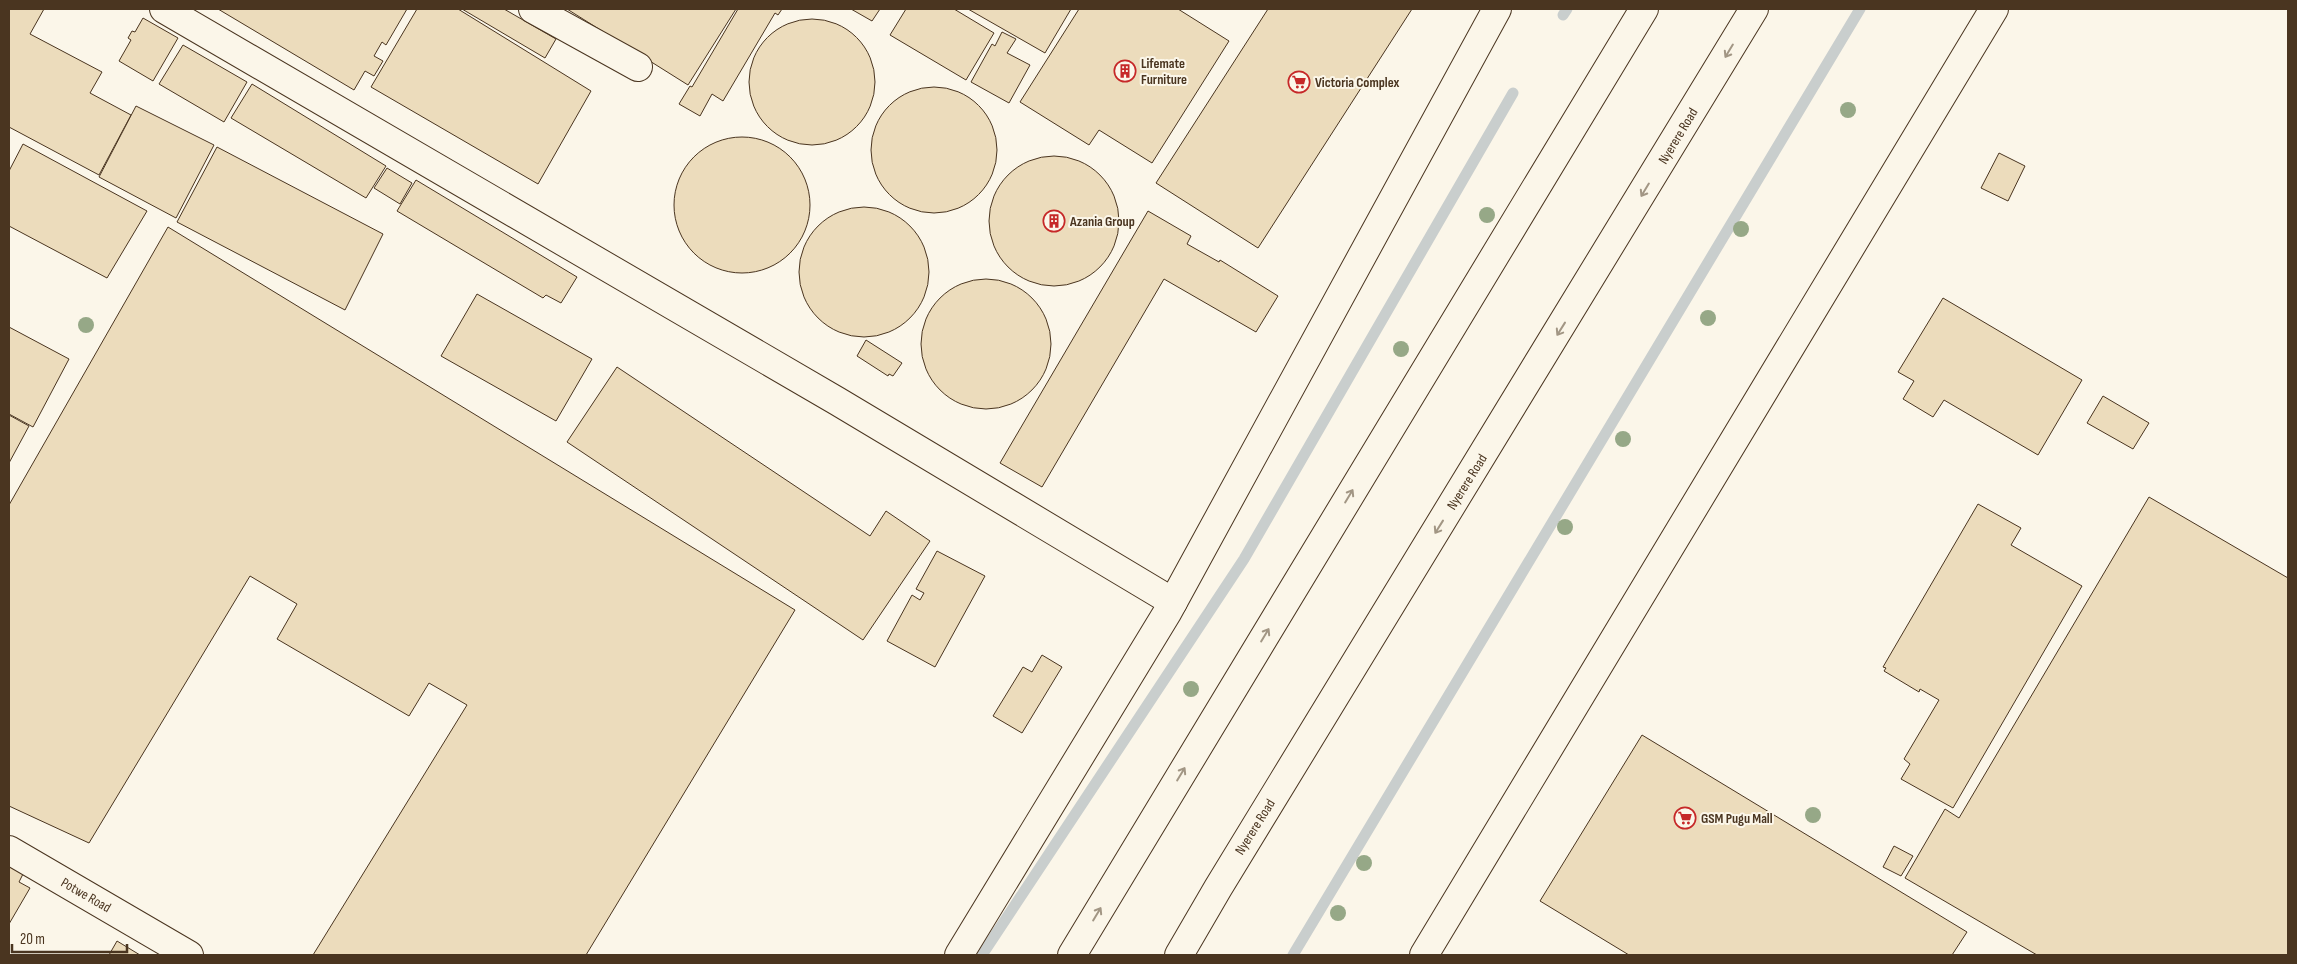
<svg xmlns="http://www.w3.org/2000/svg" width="2297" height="964" font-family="'Sofia Sans Condensed',sans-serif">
	<rect width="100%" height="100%" fill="#fbf6e9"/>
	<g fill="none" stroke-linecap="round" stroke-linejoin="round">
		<g stroke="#c9cecd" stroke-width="11">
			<path d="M1563 15 1567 9"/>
			<path d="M982 955 1244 559 1513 93"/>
			<path d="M1293 955 1860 9"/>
		</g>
	</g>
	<g fill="#ecdcbc" stroke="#4a3520">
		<path d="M9 9H44L30 34 102 72 90 93 131 115 99 175 9 127Z"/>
		<path d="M218 9H407L386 45 382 42 374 56 383 61 374 76 365 71 354 90Z"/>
		<path d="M417 9H458L591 91 538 184 371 87Z"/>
		<path d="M462 9H504L556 39 545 58Z"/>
		<path d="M567 9H736L688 85Z"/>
		<path d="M738 9H782L778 15 775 13 723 101 712 94 700 116 679 104 690 86 692 87Z"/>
		<path d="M851 9H880L872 21Z"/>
		<path d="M906 9H954L994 33 966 80 890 35Z"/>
		<path d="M968 9H1071L1045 53Z"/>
		<path d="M1079 9H1178L1229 41 1152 163 1099 130 1089 145 1020 102Z"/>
		<path d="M1268 9H1412L1258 248 1156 183Z"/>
		<path d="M143 18 178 38 153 81 119 61 131 40 128 38 132 31 135 32Z"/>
		<circle cx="812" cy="82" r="63"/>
		<path d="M1002 32 1016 39 1007 53 1030 65 1009 103 971 82 992 44 995 46Z"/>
		<path d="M183 45 247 82 224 122 159 84Z"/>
		<path d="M252 84 386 166 366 198 231 118Z"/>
		<circle cx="934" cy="150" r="63"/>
		<path d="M136 106 214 145 176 218 99 177Z"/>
		<circle cx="742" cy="205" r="68"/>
		<path d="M23 144 147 211 107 278 9 226V171Z"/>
		<path d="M217 147 383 234 345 310 177 222Z"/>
		<path d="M1999 153 2025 166 2008 201 1981 188Z"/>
		<circle cx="1054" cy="221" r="65"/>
		<path d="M387 168 412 183 400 204 374 188Z"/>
		<path d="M416 180 577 277 561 303 546 295 543 298 397 211Z"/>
		<circle cx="864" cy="272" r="65"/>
		<path d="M1148 211 1191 236 1187 244 1219 262 1220 260 1278 296 1256 332 1164 279 1042 487 1000 463Z"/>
		<path d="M168 227 795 610 586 955H313L467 705 429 683 409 716 277 639 297 604 250 576 89 843 9 806V505Z"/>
		<circle cx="986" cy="344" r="65"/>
		<path d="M477 294 592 359 556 421 441 356Z"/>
		<path d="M1943 298 2082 380 2038 455 1944 400 1933 417 1903 399 1914 381 1898 372Z"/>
		<path d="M9 327 69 359 33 427 9 414Z"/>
		<path d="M866 340 902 363 893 376 889 374 888 376 857 356Z"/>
		<path d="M617 367 870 536 886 511 930 541 863 640 567 442Z"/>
		<path d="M2103 396 2149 423 2133 449 2087 423Z"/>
		<path d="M9 415 29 426 9 463Z"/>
		<path d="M2149 497 2288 578V955H2037L1905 878 1945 809 1959 818Z"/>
		<path d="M1978 504 2021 528 2011 545 2082 586 1953 808 1901 779 1910 764 1904 759 1939 700 1920 689 1919 692 1884 671 1886 668 1883 667Z"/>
		<path d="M937 551 985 576 935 667 887 641 912 595 920 600 924 593 916 589Z"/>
		<path d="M1042 655 1062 667 1022 733 993 716 1023 667 1032 672Z"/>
		<path d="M1642 735 1967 932 1952 955H1629L1540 901Z"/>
		<path d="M1894 846 1913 856 1901 876 1883 867Z"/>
		<path d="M9 864 24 872 19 882 30 888 9 924Z"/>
		<path d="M117 941 140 955H109Z"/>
	</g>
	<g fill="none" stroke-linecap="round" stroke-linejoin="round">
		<g stroke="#4a3520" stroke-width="30">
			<g id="minor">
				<path d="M164 9 837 401 1173 602"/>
				<path d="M533 9 638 67"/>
				<path d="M9 850 189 955"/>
				<path d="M959 955 1167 613 1497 9"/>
				<path d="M1424 955 1994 9"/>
			</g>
		</g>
		<g stroke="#4a3520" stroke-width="30">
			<g id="highway">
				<path d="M1072 955 1644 9"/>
				<path d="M1179 955 1218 888 1754 9"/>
			</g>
		</g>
		<use href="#minor" stroke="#fbf6e9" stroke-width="28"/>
		<use href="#highway" stroke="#fbf6e9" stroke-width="28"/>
	</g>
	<g fill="#96a887">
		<circle cx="1848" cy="110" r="8"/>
		<circle cx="1487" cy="215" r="8"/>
		<circle cx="1741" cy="229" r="8"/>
		<circle cx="1708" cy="318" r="8"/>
		<circle cx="86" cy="325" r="8"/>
		<circle cx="1401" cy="349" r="8"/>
		<circle cx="1623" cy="439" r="8"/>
		<circle cx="1565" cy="527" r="8"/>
		<circle cx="1191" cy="689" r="8"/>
		<circle cx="1813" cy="815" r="8"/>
		<circle cx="1364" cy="863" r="8"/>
		<circle cx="1338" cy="913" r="8"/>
	</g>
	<defs><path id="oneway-shaft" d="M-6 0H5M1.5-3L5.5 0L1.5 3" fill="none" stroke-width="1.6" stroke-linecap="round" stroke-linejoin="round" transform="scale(1.25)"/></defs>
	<g stroke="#a29684">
		<use href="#oneway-shaft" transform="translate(1729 51) rotate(121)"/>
		<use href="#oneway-shaft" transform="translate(1645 190) rotate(121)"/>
		<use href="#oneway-shaft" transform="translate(1561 329) rotate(122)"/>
		<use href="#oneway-shaft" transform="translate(1349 496) rotate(-59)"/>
		<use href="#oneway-shaft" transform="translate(1439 527) rotate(122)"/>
		<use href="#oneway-shaft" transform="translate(1265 635) rotate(-59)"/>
		<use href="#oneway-shaft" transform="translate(1181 774) rotate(-59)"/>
		<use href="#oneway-shaft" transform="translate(1097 914) rotate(-59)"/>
	</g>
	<defs>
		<g id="building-ring" transform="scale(1.125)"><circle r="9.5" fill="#fbf6e9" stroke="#c62828" stroke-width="1.5"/><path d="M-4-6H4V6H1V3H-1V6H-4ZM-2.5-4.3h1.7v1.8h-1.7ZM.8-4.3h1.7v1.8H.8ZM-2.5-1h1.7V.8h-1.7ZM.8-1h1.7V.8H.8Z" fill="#c62828"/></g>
		<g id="supermarket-ring" transform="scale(1.125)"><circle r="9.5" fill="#fbf6e9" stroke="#c62828" stroke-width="1.5"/><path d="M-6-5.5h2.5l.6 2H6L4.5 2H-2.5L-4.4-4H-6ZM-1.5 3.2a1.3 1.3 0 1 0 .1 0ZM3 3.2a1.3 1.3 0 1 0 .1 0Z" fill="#c62828"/></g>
	</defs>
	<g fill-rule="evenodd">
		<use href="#building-ring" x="1125" y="71"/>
		<use href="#supermarket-ring" x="1299" y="82"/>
		<use href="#building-ring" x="1054" y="221"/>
		<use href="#supermarket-ring" x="1685" y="818"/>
	</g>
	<g text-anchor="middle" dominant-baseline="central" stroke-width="4" stroke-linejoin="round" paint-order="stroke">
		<g font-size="14" font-weight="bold" fill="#4a3520" stroke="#fbf6e9" text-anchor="start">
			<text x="1141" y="63">Lifemate<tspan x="1141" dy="16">Furniture</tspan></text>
			<text x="1315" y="82">Victoria Complex</text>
			<text x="1070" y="221">Azania Group</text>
			<text x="1701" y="818">GSM Pugu Mall</text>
		</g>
		<g font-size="14" fill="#4a3520" stroke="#fbf6e9">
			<text transform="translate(1678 136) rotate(-59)">Nyerere Road</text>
			<text transform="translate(1467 482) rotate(-58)">Nyerere Road</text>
			<text transform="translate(1255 827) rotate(-58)">Nyerere Road</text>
			<text transform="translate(86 895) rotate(30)">Potwe Road</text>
		</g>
	</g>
	<rect width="2297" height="964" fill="none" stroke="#4a3520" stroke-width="20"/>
	<path d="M12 944v8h115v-8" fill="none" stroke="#4a3520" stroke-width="2.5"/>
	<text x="20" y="944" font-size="15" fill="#4a3520" stroke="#fbf6e9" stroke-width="4" paint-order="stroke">20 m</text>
</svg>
